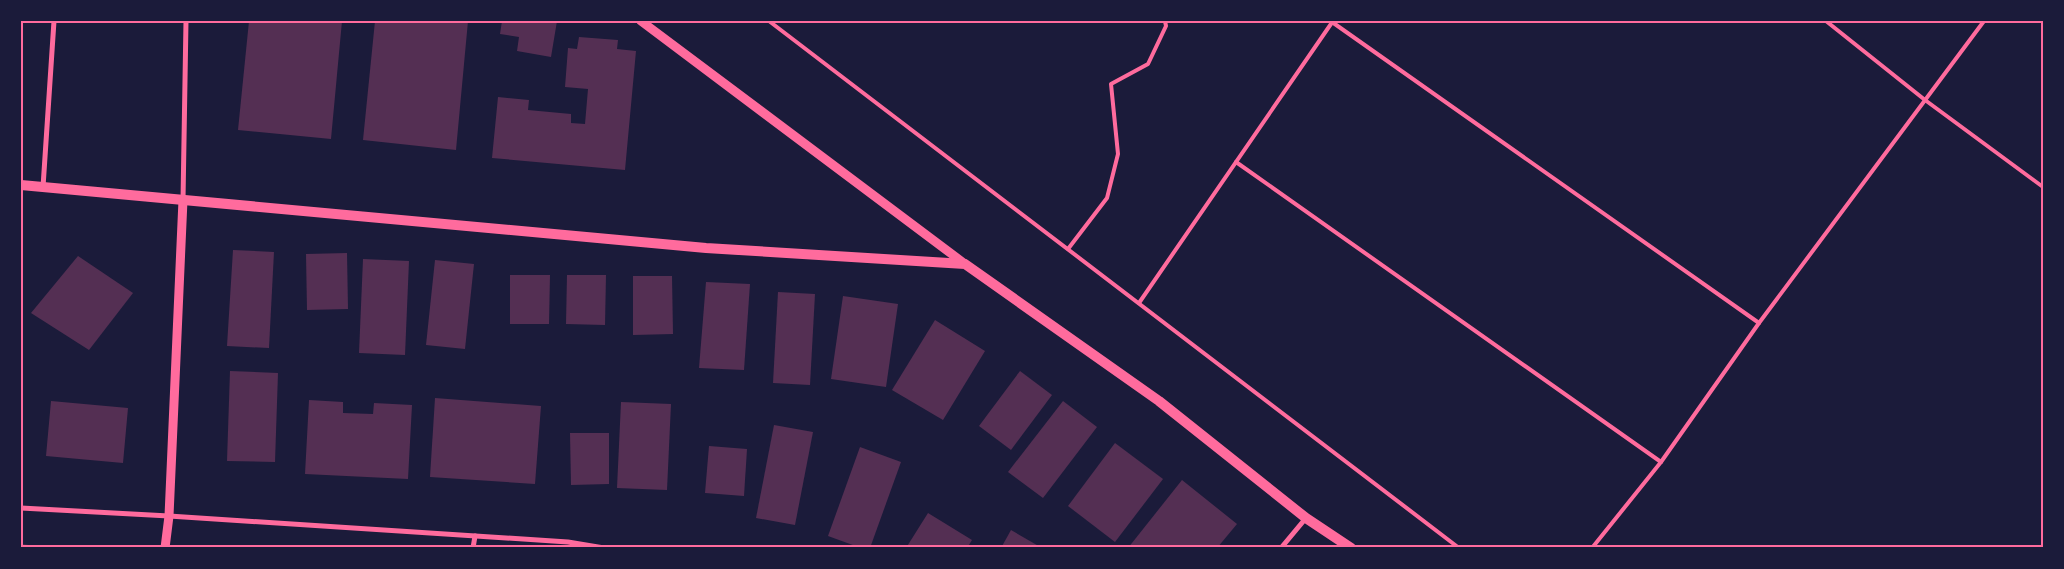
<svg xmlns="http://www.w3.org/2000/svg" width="2064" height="569" font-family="'DM Sans',sans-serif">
	<rect width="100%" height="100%" fill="#1b1b3a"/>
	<g fill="#542f53">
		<path d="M249 21H342L331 139 238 130Z"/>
		<path d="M375 21H468L456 150 363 140Z"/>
		<path d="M502 21H557L551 57 517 51 519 37 500 34Z"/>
		<path d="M579 37 618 40 617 49 636 51 625 170 492 158 498 97 529 100 528 110 571 114V123L585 124 588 89 565 87 568 48 577 49Z"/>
		<path d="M233 250 274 252 269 348 227 346Z"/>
		<path d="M347 253 348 309 307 310 306 254Z"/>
		<path d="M78 256 133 293 89 350 31 313Z"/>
		<path d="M363 259 409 261 405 355 359 353Z"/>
		<path d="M435 260 474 264 465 349 426 345Z"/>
		<path d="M510 275H550L549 324H510Z"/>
		<path d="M567 275H606L605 325 566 324Z"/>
		<path d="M633 276H672L673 334 633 335Z"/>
		<path d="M706 282 750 284 744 370 699 368Z"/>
		<path d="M778 292 815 294 810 385 773 383Z"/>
		<path d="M843 296 898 304 886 387 831 379Z"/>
		<path d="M935 320 985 351 943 420 892 390Z"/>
		<path d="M230 371 278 373 275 462 227 461Z"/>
		<path d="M1020 371 1052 395 1011 450 979 426Z"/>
		<path d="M435 398 541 406 535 484 430 477Z"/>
		<path d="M309 400 343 402V413L373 414 374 403 412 405 408 479 305 474Z"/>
		<path d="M51 401 128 408 123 463 46 456Z"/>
		<path d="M1063 401 1097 427 1043 498 1008 472Z"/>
		<path d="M621 402 671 404 667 490 617 488Z"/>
		<path d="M774 425 813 432 795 525 756 518Z"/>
		<path d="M570 433H609V484L571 485Z"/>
		<path d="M1115 443 1163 479 1115 542 1068 506Z"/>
		<path d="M709 446 747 449 744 496 705 493Z"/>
		<path d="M860 447 901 462 870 548H861L828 536Z"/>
		<path d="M1182 480 1237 524 1217 548H1128Z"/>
		<path d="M928 513 972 540 967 548H906Z"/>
		<path d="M1011 530 1042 548H1001Z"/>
		<path d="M21 544 44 547V548H21Z"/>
	</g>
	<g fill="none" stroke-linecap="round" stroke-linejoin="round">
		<g stroke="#ff6b9d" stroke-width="4">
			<path d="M769 21 1459 548"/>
			<path d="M1826 21 1925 100 2043 187"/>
			<path d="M1332 22 1759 323"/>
			<path d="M1236 162 1661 462"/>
			<path d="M1068 249 1107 198 1118 154 1111 84 1148 64 1166 26 1165 21"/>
			<path d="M1139 303 1333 21"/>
			<path d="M1592 548 1661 462 1759 323 1984 21"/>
		</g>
		<g stroke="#ff6b9d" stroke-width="5">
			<path d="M43 187 54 21"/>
			<path d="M183 200 186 21"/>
			<path d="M21 508 169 516 568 542 604 548"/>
			<path d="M473 548 475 536"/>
			<path d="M1281 548 1306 518"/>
		</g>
		<g stroke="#ff6b9d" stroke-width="9">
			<path d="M641 21 965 264"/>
			<path d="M165 548 169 516 183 200"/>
		</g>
		<path stroke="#ff6b9d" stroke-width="10" d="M21 185 706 248 965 264 1159 401 1306 518 1351 548"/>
	</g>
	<rect width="2064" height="569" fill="none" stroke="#1b1b3a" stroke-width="45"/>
	<rect x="22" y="22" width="2020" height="524" fill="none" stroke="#ff6b9d" stroke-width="2"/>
</svg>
